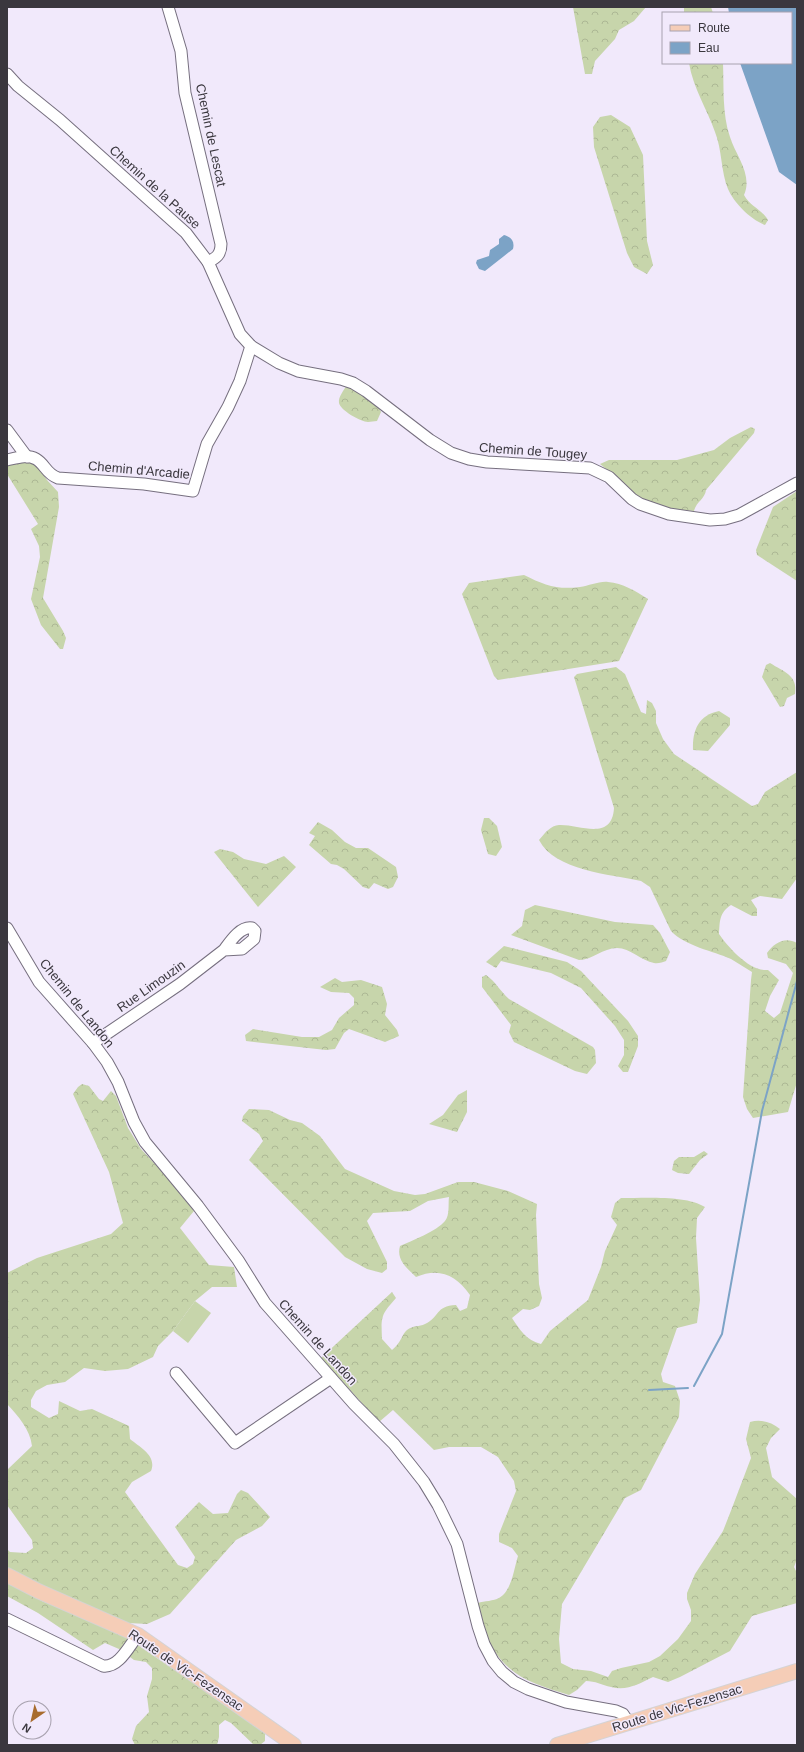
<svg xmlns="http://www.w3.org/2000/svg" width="804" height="1752" font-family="Arial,sans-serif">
	<defs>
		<pattern id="forest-crowns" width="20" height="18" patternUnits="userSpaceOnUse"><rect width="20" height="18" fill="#c7d5ab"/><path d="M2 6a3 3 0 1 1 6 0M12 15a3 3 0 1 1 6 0" fill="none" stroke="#acb794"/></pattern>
	</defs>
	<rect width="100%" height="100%" fill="#f1e9fb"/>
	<g fill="url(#forest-crowns)">
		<path d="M573 7H646L634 21 619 30 615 39 595 61 592 74H585Z"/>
		<path d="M684 7H711L713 13H684Z"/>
		<path d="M689 63H723C724 87 722 114 730 137 736 156 753 175 744 195 750 206 761 209 768 220L765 225C750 219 734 203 728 189 721 173 722 149 715 132 707 109 693 88 689 63Z"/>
		<path d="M611 115 630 127 643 155 647 241 653 265 647 274 634 267 627 253 594 147 593 127 600 117Z"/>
		<path d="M347 385C359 391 376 399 381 412L377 421C374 421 371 422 368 422 361 422 340 410 339 403 338 397 344 390 347 385Z"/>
		<path d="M751 427 755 429 754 433 706 490C705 499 696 502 694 511 672 510 649 508 632 494 621 485 612 473 600 464L609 460H677L714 450 730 438Z"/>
		<path d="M34 460 47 480 58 492 59 507 43 598 63 631 66 638 63 649H60L41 625 31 599 40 557 39 546 31 529 38 524 7 474V464Z"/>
		<path d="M797 491V581L757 555 756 550 773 507Z"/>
		<path d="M524 575C544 585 557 590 580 587 589 586 599 581 608 582 623 583 635 591 648 599L619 661 498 680 494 676 462 594 469 583Z"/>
		<path d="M770 663C784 672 798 675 795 694L787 698 784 706 780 707 762 677 766 665Z"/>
		<path d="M616 667 625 674 641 712 646 714 647 700 652 703 656 711V723L663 739 674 754 752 806 758 804 765 792 797 772V878L782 899 760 896 751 900 757 909V916H752L731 905C719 913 720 921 719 934 728 947 750 972 768 970L779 980 770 996 765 1011 774 1018 780 1013 793 973 786 964 768 958 767 953C774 943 785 936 797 943V1082L788 1112 753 1118 747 1109 743 1097 751 980 752 972C745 968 738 963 731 959 713 951 685 946 671 931L650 887 641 881C610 874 555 871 539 840 544 834 551 825 559 825 579 824 612 842 614 808L574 677 577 674Z"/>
		<path d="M719 711 730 718V725L708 751 693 750C692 730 699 715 719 711Z"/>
		<path d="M484 818H489L497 826 502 847 496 856 488 854 481 830Z"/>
		<path d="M318 822 332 830 345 842 356 848H368L396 867 398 877 393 887 388 889 374 883 369 889 363 887 344 869 337 865 331 864 309 845 315 836 309 833Z"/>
		<path d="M220 849 233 852 244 859 266 864 284 856 296 867 258 907 214 852Z"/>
		<path d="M535 905 615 922 653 925 660 933 670 952 666 961C663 962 658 964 654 963 642 961 630 948 617 948 603 948 592 960 579 960L511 935 522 926 525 910Z"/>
		<path d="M504 946 567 962 581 971 628 1021 638 1036V1046L628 1072H623L618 1066 624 1055V1040L615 1026 581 988 551 973 501 961 496 968 486 962Z"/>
		<path d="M486 975C496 982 500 991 509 999L593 1047 595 1050 596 1063 587 1074 575 1071 514 1042 509 1032 511 1025 482 987V977Z"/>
		<path d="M335 978 342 982 361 980 382 987 387 1004 385 1015 397 1030 399 1036 385 1042 349 1029 344 1033 335 1049 326 1050 246 1041 245 1035 253 1029 302 1037H319L332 1030 339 1018 354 1005V998L349 993 331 992 320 987Z"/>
		<path d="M82 1084 89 1086 99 1099 103 1101 111 1091 116 1096 128 1128 141 1149 168 1178 194 1211 180 1228 209 1265 234 1267 237 1287H212L195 1301 173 1331 158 1346 153 1357 128 1369 105 1371 84 1368 65 1382 47 1385 36 1391 31 1400V1407L49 1418 58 1414 59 1401 80 1411 92 1409 129 1426 130 1439C141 1448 157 1456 151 1471L132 1482 125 1492 178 1565 187 1568 193 1564 195 1557 175 1527 199 1502 213 1514 228 1513 237 1494 241 1490 248 1493 270 1517 262 1526 236 1540 170 1614 147 1624 128 1623 40 1585 7 1568V1549L10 1552 26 1553 33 1548 32 1540 7 1505V1470L32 1446C30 1429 18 1416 7 1404V1273L37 1258 111 1234 123 1223 109 1172 73 1094 78 1087Z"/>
		<path d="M467 1090V1112L457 1132 429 1124 443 1115 458 1095Z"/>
		<path d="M249 1109 269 1110 290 1120 302 1123 320 1136 345 1169 394 1191 415 1195 425 1194 458 1182H474L508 1191 537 1204 536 1215 539 1284 542 1298 539 1306 530 1310 523 1309 512 1318C520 1330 526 1340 541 1344L550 1331 588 1300 601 1267 605 1251 617 1225 611 1217 615 1203 621 1198C644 1198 687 1195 705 1207L697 1218 696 1238 700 1300 697 1323 677 1328 661 1374 663 1382 675 1386 680 1401 679 1417 641 1490 625 1498 562 1604 559 1639 561 1663 573 1669 591 1671 608 1677 612 1671 621 1668 649 1662 660 1656 678 1639 691 1621V1610L687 1599V1593L695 1574 723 1531 732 1508 751 1458 746 1439 750 1422C761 1419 771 1422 780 1429L771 1438 766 1448 772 1477 797 1499V1559L794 1567 797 1573V1603L752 1616 730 1651 680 1677 668 1682 653 1677C639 1684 627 1691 611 1687 602 1685 595 1681 586 1681L577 1690 569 1695C537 1685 510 1678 492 1647 485 1634 482 1617 478 1603 484 1601 494 1601 499 1598 512 1591 514 1568 518 1556L512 1548 499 1542V1534L516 1491 514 1481 498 1457 481 1447H449L434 1450 393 1410 379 1422 321 1358 392 1292 396 1298C381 1315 381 1316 382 1339L392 1350C401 1343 402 1334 407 1330 413 1325 419 1327 425 1324 440 1317 435 1306 456 1305L460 1311 467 1308 470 1295C456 1275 439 1267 416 1277 407 1268 396 1260 400 1246 411 1241 437 1231 445 1221 450 1215 448 1204 449 1197L428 1201 410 1211 373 1213 367 1221 387 1262V1269L382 1273 367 1269 345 1257 249 1160 263 1141 259 1134 242 1121 243 1116Z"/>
		<path d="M704 1151 708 1154 700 1160 689 1174 678 1173 672 1170 674 1161 679 1157H694Z"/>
		<path d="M7 1582 42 1601 120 1633 251 1722 265 1732V1741L260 1745H254L231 1723 225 1720 219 1725V1737L217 1745H135L132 1739 136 1726 149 1712 147 1696 152 1679V1668L146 1662 134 1660 119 1649 105 1643 93 1650 38 1613 7 1596Z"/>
	</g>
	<path fill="#c7d5ab" d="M195 1301 211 1313 188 1343 173 1331Z"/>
	<g fill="#7ca3c6">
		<path d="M728 7H797V185L779 172 740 63H791V13H729Z"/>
		<path d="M504 235C511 237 515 241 513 249L485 271 479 269 476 263 477 260 489 256 490 250 499 244V239Z"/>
	</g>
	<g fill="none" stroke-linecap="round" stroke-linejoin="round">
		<g stroke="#7ca3c6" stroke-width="2">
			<path d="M694 1386 722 1334 762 1111 797 981"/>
			<path d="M649 1390 688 1388"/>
		</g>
		<g stroke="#766f7f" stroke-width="13">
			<g id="minor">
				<path d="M168 7 181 51 185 93 221 244C221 255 216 258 208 262"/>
				<path d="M7 74 18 86 60 120 186 233 208 262 240 334 251 346 279 363 298 371 341 379 353 383 366 391 430 440 451 453 469 459 487 462 590 468 609 477 632 499 640 504 669 514 710 520 725 519 739 515 797 483"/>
				<path d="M7 430 27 457"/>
				<path d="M7 460C16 458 27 454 36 459 45 464 46 474 58 478L144 484 193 491 207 444 228 407 240 381 251 346"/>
				<path d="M7 928 39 982 93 1043 107 1062 118 1082 134 1122 145 1142 198 1206 238 1260 265 1303 354 1404 394 1444 424 1482 438 1505 457 1544 478 1626 484 1644 493 1661 502 1672 514 1682 528 1689 566 1702 616 1711 623 1714 629 1723"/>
				<path d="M93 1043 180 984 224 950 242 949 254 939 255 931 252 928C240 926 230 942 224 950"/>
				<path d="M176 1373 235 1443 331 1378"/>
				<path d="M7 1619 103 1666C119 1668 129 1646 138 1635"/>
			</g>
		</g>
		<g stroke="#d4d3d5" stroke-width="16">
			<g id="major">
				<path d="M7 1575 38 1591 138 1635 294 1745"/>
				<path d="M557 1745 797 1671"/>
			</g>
		</g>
		<use href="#minor" stroke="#fff" stroke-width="11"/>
		<use href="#major" stroke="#f5cdb7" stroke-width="14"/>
	</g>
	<g text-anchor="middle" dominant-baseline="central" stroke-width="3" stroke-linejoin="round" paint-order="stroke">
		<g font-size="13" fill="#3a373e" stroke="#f1e9fb">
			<text transform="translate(211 135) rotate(78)">Chemin de Lescat</text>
			<text transform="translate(155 187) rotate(42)">Chemin de la Pause</text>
			<text transform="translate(533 451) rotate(4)">Chemin de Tougey</text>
			<text transform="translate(139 470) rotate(5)">Chemin d'Arcadie</text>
			<text transform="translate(151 986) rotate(-35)">Rue Limouzin</text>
			<text transform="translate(77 1003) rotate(51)">Chemin de Landon</text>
			<text transform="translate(318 1342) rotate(48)">Chemin de Landon</text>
			<text transform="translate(186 1670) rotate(34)">Route de Vic-Fezensac</text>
			<text transform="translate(677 1708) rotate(-17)">Route de Vic-Fezensac</text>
		</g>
	</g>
	<rect width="804" height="1752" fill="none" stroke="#3a373e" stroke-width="16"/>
	<rect x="662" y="12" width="130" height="52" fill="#f1e9fb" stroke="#a8a2af"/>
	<rect x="670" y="25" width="20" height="6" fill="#f5cdb7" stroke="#a8a2af"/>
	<text x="698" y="32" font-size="12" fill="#3a373e">Route</text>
	<rect x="670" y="42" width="20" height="12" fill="#7ca3c6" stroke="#a8a2af"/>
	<text x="698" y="52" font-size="12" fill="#3a373e">Eau</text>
	<g transform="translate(32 1720) rotate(214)"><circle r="19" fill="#f1e9fb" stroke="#a8a2af"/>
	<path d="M0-3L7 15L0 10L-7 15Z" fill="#a86c2e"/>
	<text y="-6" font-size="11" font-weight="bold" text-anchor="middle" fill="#3a373e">N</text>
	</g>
</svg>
